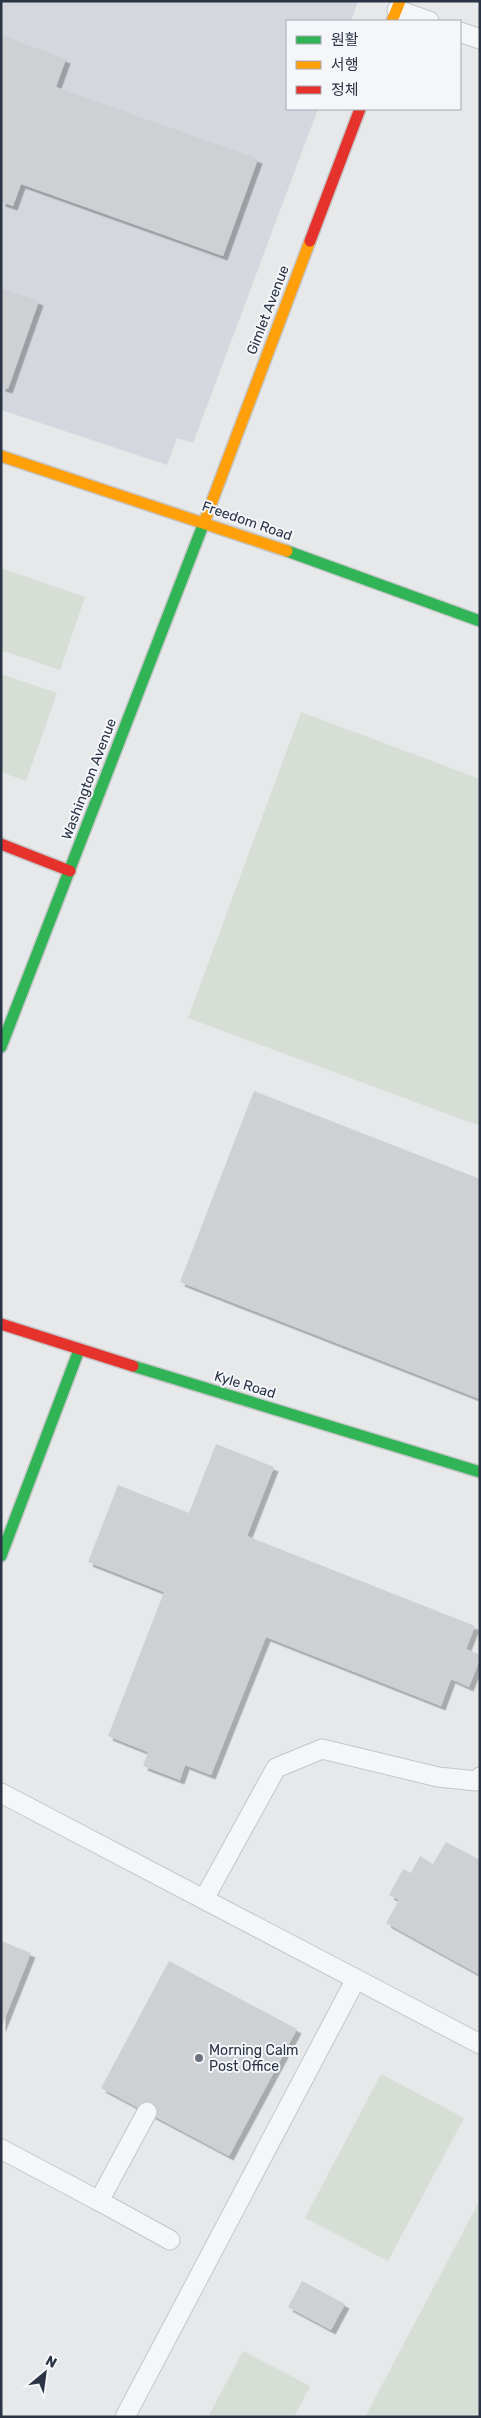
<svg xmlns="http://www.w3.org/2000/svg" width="481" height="2418" font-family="Rubik,'Noto Sans KR',sans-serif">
	<defs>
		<filter id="shadow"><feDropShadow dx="4.5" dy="4.5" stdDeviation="0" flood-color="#0004"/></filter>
	</defs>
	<rect width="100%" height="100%" fill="#e6e8ea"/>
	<path fill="#d4d7dd" d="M1 1H358L351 21H287V109H318L193 443 177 438 167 465 1 410Z"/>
	<g fill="#d6ded6">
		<path d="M1 568 85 597 60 670 1 650Z"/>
		<path d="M1 674 57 693 26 781 1 772Z"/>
		<path d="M301 712 480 779V1126L188 1018Z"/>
		<path d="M381 2074 464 2118 388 2261 305 2218Z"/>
		<path d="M480 2200V2417H365Z"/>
		<path d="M243 2351 310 2386 294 2417H208Z"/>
	</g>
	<g fill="#ced0d3" filter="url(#shadow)">
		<path d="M1 35 66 59 56 87 258 159 223 256 21 184 13 206 1 202Z"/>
		<path d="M1 288 39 301 8 389 1 387Z"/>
		<path d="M254 1091 480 1179V1399L180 1282Z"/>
		<path d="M216 1444 274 1467 247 1536 475 1626 466 1649 480 1655V1659L469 1687 451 1679 441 1706 266 1637 211 1775 185 1765 180 1780 143 1766 148 1752 108 1736 164 1592 88 1562 118 1485 189 1513Z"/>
		<path d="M446 1842 480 1860V1975L386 1923 399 1900 389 1895 403 1869 411 1873 420 1856 433 1864Z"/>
		<path d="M1 1941 31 1953 1 2028Z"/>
		<path d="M169 1961 297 2029 229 2156 101 2088Z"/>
		<path d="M302 2281 345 2304 331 2330 288 2307Z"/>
	</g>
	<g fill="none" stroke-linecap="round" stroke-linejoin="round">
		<g stroke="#c4c6c8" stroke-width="21">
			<g id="lane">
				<path d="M397 10 429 21"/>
				<path d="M460 32 480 39"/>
				<path d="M1 1793 480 2044"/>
				<path d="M204 1899 276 1768 322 1749 438 1777 477 1781 480 1777"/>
				<path d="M1 2149 99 2201 147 2112"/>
				<path d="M99 2201 170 2240"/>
				<path d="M125 2417 356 1979"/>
			</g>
		</g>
		<g stroke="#c4c6c8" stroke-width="14">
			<g id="fast">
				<path d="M287 551 480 621"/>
				<path d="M1 1047 205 520"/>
				<path d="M133 1366 480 1472"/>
				<path d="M1 1556 79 1350"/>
			</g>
		</g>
		<g stroke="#c4c6c8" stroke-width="14">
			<g id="slow">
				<path d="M392 21 400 1"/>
				<path d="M1 456 287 551"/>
				<path d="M205 520 310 241"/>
			</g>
		</g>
		<g stroke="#c4c6c8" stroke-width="14">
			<g id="jam">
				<path d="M310 241 360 109"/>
				<path d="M1 844 70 871"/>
				<path d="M1 1324 133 1366"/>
			</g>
		</g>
		<use href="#lane" stroke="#f5f6f7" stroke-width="19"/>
		<use href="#fast" stroke="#30b455" stroke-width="11"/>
		<use href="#slow" stroke="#ff9f0a" stroke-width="11"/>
		<use href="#jam" stroke="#e5322d" stroke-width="11"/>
	</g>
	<circle fill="#6c737f" stroke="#f4f6f9" stroke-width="2" cx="199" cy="2058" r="5"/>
	<g text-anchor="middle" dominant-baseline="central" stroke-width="4" stroke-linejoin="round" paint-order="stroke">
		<g font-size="14" fill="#2b3445" stroke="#f4f6f9">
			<text transform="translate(268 310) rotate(-69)">Gimlet Avenue</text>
			<text transform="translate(247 521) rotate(19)">Freedom Road</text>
			<text transform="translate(89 779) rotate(-69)">Washington Avenue</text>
			<text transform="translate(245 1385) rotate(17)">Kyle Road</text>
		</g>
		<g font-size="14" fill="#2b3445" stroke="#f4f6f9" text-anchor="start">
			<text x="209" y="2050">Morning Calm<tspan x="209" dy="16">Post Office</tspan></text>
		</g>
	</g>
	<rect width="481" height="2418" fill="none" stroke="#2b3445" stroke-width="5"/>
	<rect x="286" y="20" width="175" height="90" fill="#f4f6f9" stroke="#a4a8b1"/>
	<rect x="296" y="36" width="25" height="8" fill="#30b455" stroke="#a4a8b1"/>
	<text x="331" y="45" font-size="15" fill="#2b3445">원활</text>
	<rect x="296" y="61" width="25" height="8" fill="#ff9f0a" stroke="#a4a8b1"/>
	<text x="331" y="70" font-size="15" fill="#2b3445">서행</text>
	<rect x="296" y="86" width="25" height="8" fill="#e5322d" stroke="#a4a8b1"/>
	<text x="331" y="95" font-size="15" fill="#2b3445">정체</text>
	<g transform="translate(45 2373) rotate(29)" stroke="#f4f6f9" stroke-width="4" paint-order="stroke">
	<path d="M0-4L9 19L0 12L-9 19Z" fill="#2b3445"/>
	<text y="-8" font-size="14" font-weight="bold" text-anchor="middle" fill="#2b3445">N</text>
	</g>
</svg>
